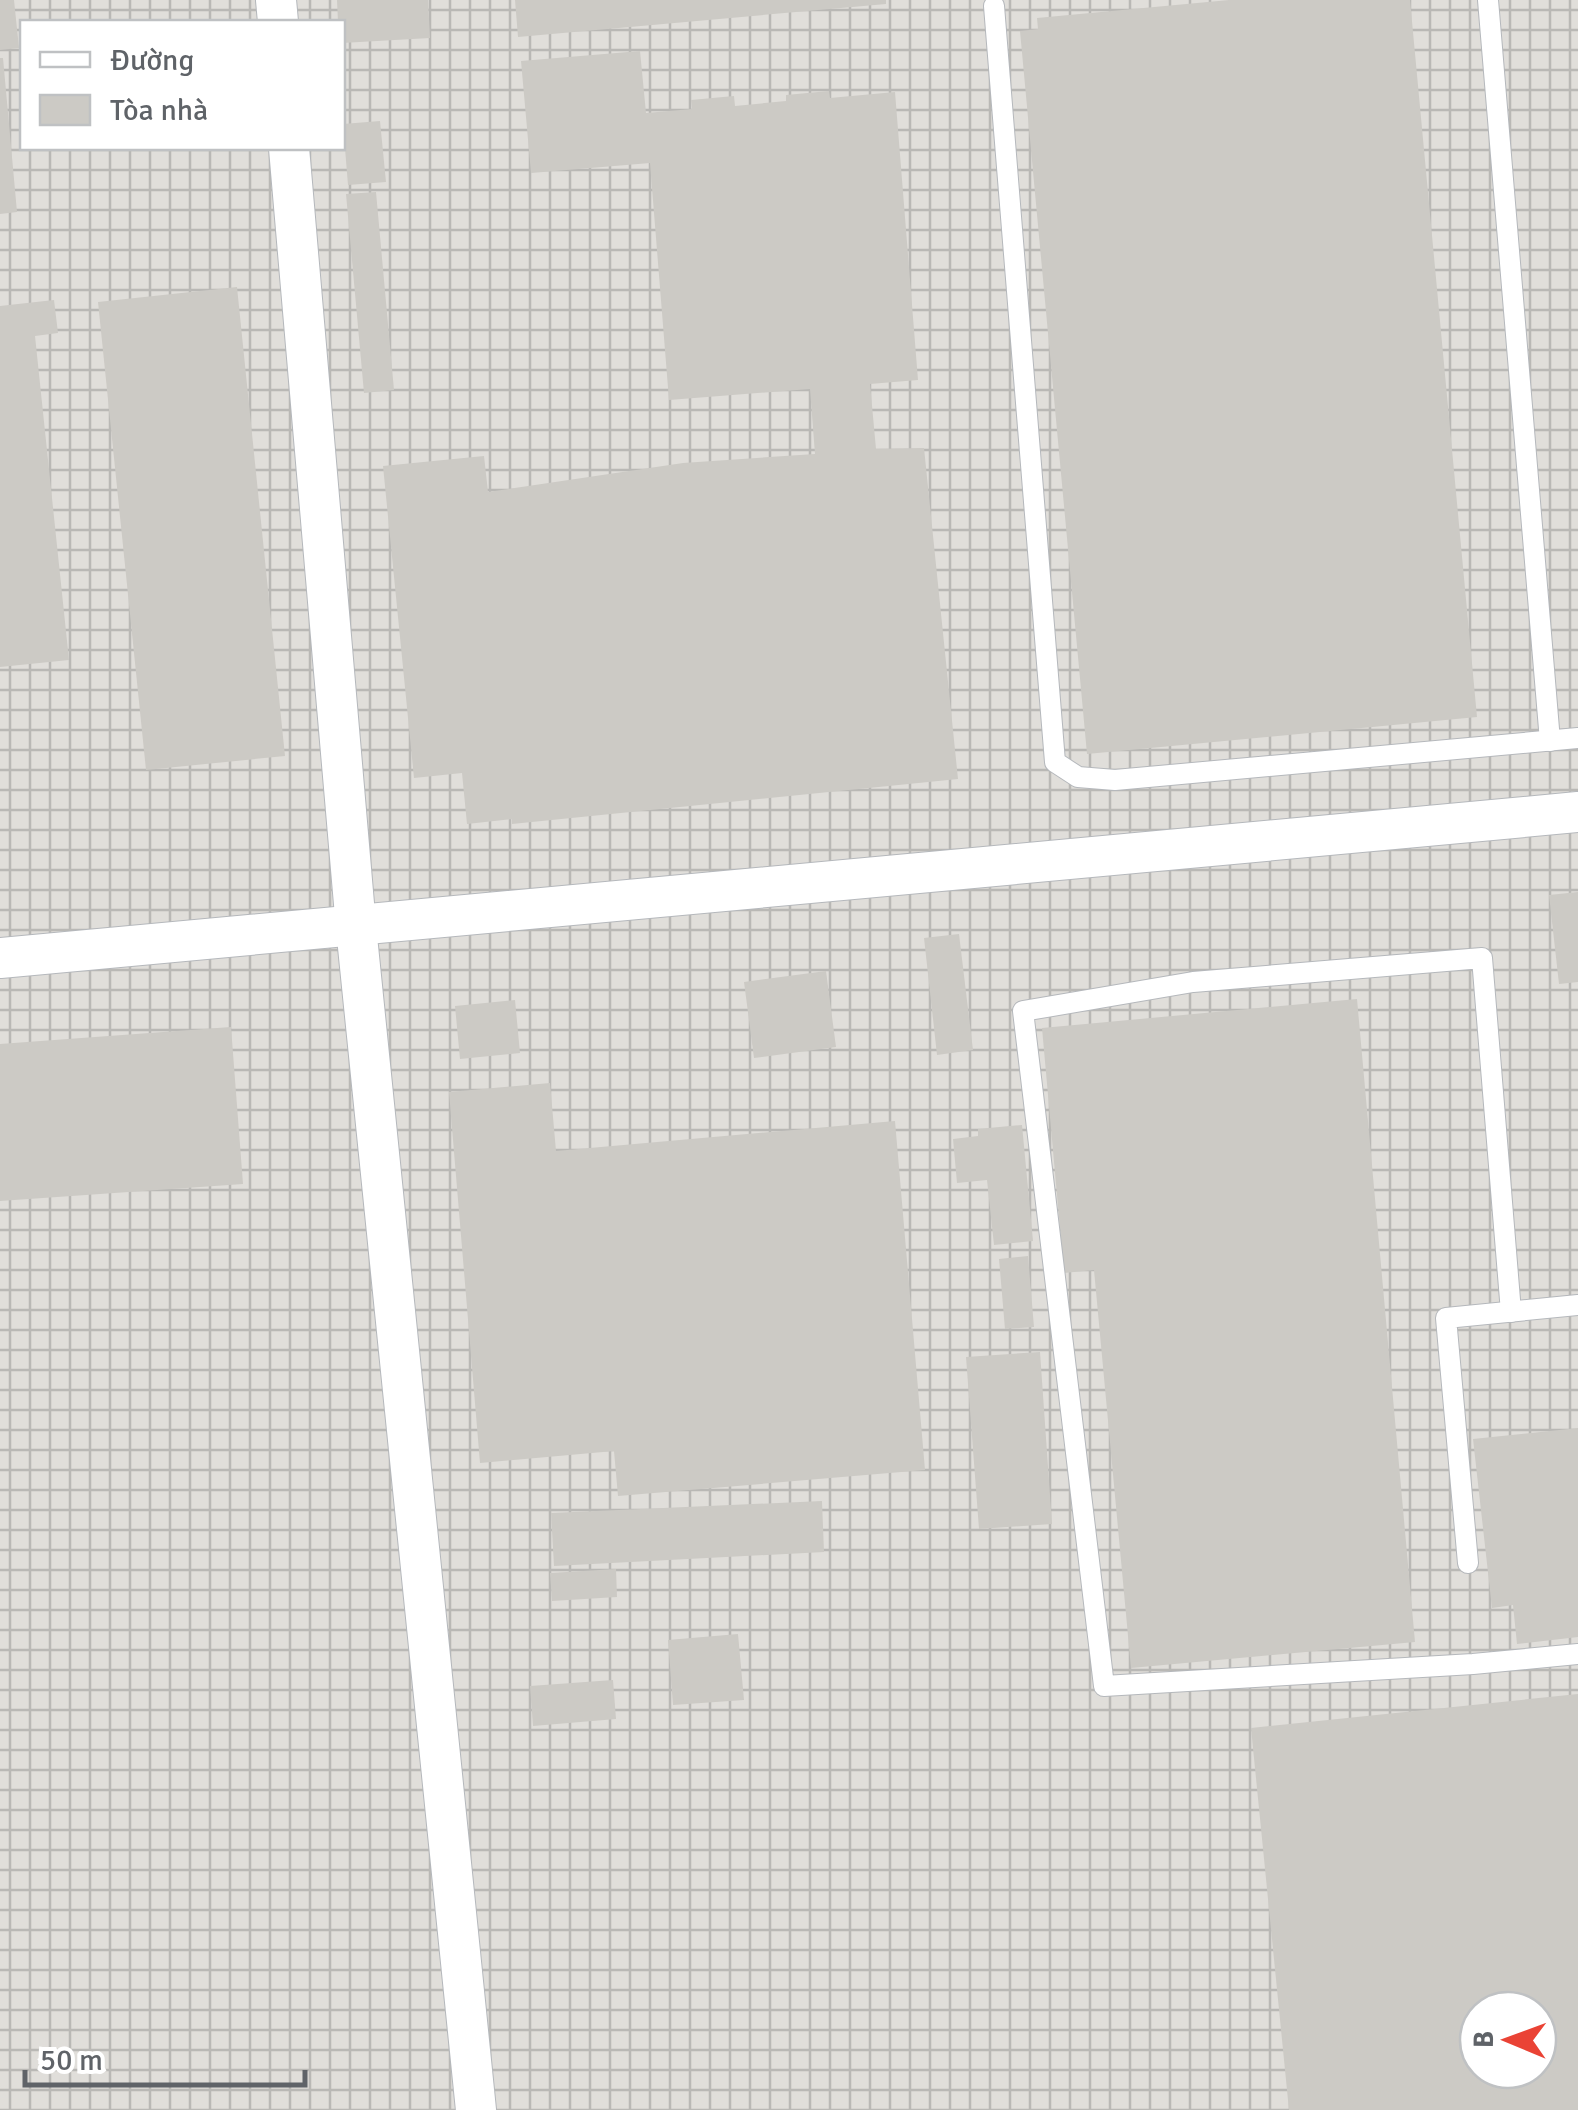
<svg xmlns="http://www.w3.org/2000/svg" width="1578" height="2110" font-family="Signika,sans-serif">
	<defs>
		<pattern id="industrial-grid" width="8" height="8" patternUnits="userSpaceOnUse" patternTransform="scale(2.5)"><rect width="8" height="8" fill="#e0deda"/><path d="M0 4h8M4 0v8" fill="none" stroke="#b9b8b5"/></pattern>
	</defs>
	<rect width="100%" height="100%" fill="#f1efe8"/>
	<path fill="url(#industrial-grid)" fill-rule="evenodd" d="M0 0H1578V2110H0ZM22 22H342V148H22ZM1478 2010H1538V2070H1478Z"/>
	<g fill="#cccac5" fill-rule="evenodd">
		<path d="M0 0H14L19 48 0 50Z"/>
		<path d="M337 0H428L430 38 342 43V22H338Z"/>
		<path d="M515 0H886V4L518 37Z"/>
		<path d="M1229 0H1410L1477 717 1087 754 1020 31 1038 29 1037 18Z"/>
		<path d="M640 51 646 113 692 109 691 100 734 96 735 106 786 101V95L829 91 830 98 895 92 918 380 870 384 876 449 924 448 958 779 512 824V819L467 824 462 773 414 778 383 466 484 456 488 492 683 463 815 454 810 389 669 400 650 163 531 173 521 61Z"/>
		<path d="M0 58H3L17 212 0 214Z"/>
		<path d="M380 121 386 182 348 185 343 124Z"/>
		<path d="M376 192 394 390 364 393 346 194Z"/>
		<path d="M237 287 285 756 146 770 98 302Z"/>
		<path d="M54 300 58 333 35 336 69 660 0 667V306Z"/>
		<path d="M1578 892V982L1559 984 1549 895Z"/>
		<path d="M959 934 973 1050 937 1055 924 938Z"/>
		<path d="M826 971 836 1047 754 1058 744 982Z"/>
		<path d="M1357 999 1415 1642 1131 1668 1094 1270 1064 1273 1042 1028Z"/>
		<path d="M515 1000 520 1053 460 1059 455 1006Z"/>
		<path d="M231 1027 243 1184 0 1201V1044Z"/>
		<path d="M550 1083 556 1151 895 1121 925 1470 618 1496 614 1451 480 1463 449 1092Z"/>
		<path d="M1022 1125 1033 1241 994 1245 987 1180 957 1183 953 1139 978 1136V1129Z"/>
		<path d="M1028 1256 1034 1327 1005 1329 999 1259Z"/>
		<path d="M1040 1352 1052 1524 979 1529 966 1357Z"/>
		<path d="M1578 1428V1637L1517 1644 1513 1605 1492 1608 1473 1439Z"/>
		<path d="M822 1501 824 1552 554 1566 551 1513Z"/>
		<path d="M616 1569 617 1597 552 1601 550 1573Z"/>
		<path d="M738 1634 744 1700 673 1705 668 1640Z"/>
		<path d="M613 1680 616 1719 533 1726 530 1686Z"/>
		<path d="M1578 1694V2110H1289L1251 1728ZM1478 2010H1538V2070H1478Z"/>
	</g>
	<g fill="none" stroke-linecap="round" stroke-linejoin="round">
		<g stroke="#b5b8bc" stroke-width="22">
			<g id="service">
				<path d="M1488 0 1550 741"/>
				<path d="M994 6 1055 762 1078 777 1115 780 1578 738"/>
				<path d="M1511 1312 1482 958 1193 982 1023 1011 1104 1686 1473 1664 1578 1654"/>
				<path d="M1468 1563 1446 1318 1578 1305"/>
			</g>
		</g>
		<g stroke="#b5b8bc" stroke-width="42">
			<g id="minor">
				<path d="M276 0 278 22"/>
				<path d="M289 148 356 927 476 2110"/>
				<path d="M0 958 1578 812"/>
			</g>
		</g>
		<use href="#service" stroke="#fff" stroke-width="20"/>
		<use href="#minor" stroke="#fff" stroke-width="40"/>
	</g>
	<rect x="20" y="20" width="325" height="130" fill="#ffffff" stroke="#bfc1c3" stroke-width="2.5"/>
	<rect x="40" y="52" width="50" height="15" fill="#ffffff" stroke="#bfc1c3" stroke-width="2.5"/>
	<text x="110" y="70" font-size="30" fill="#5f6368">Đường</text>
	<rect x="40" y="95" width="50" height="30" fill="#cccac5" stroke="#bfc1c3" stroke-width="2.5"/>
	<text x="110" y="120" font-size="30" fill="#5f6368">Tòa nhà</text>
	<g transform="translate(1508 2040) rotate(271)"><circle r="48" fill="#ffffff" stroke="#bfc1c3" stroke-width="2.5"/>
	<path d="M0-8L18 38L0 25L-18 38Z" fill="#ea4335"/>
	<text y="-15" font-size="28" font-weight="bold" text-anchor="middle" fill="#5f6368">B</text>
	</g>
	<path d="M25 2070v15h280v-15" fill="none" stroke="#5f6368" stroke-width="5"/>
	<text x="40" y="2070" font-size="30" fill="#5f6368" stroke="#ffffff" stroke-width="8" paint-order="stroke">50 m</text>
</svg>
